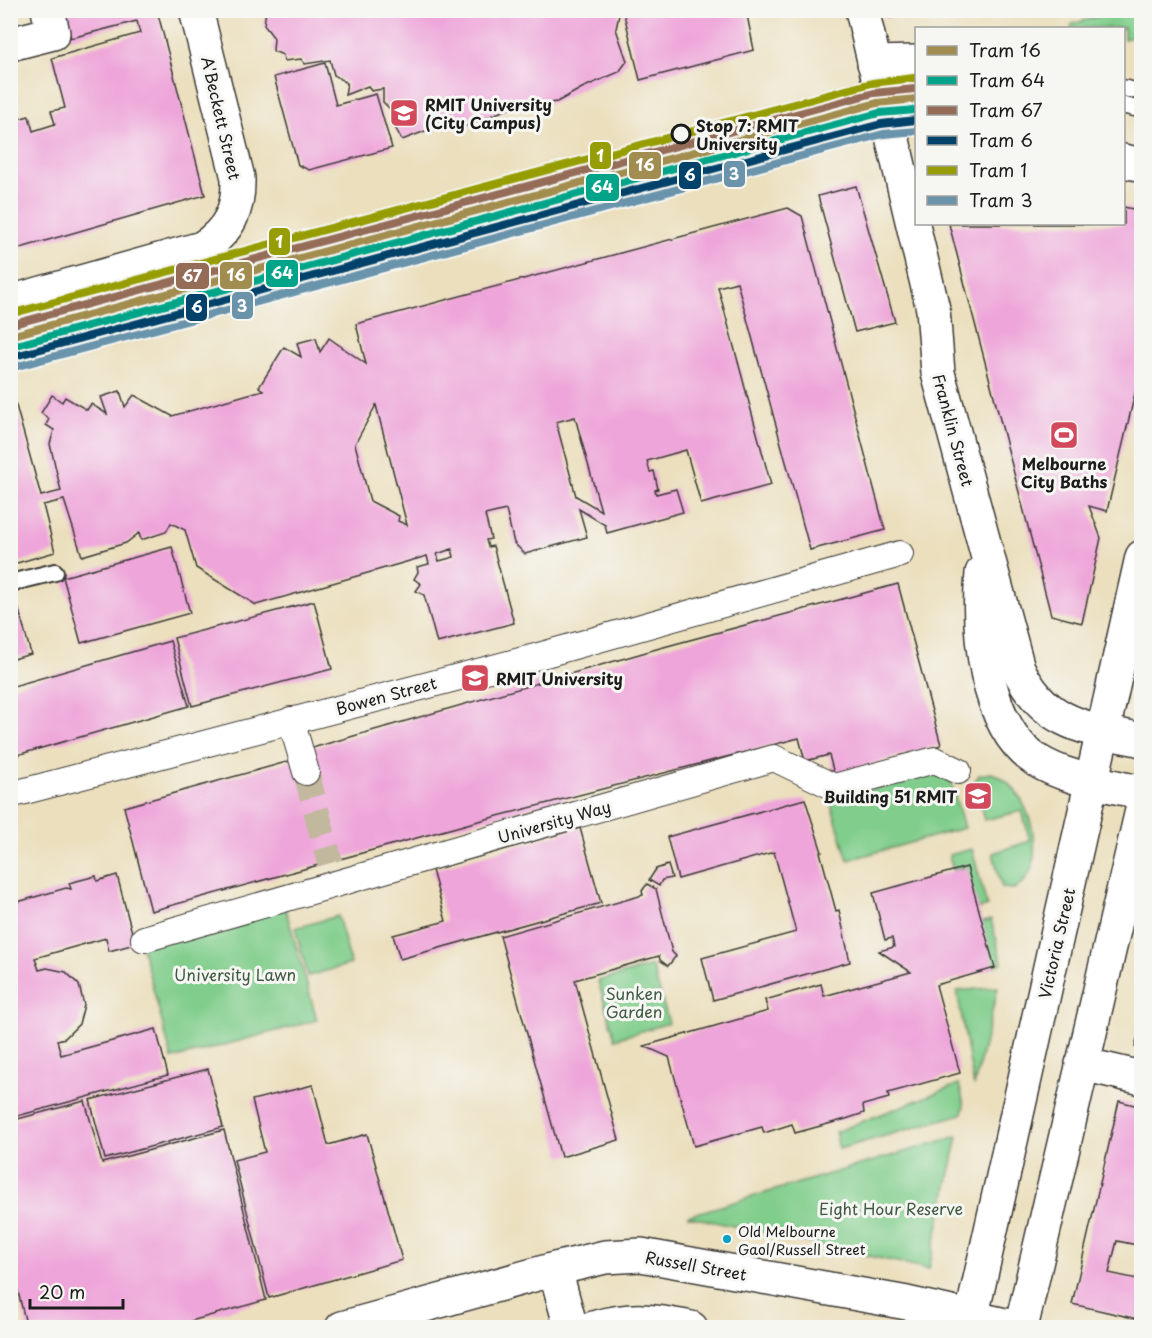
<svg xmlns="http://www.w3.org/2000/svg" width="1152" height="1338" font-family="'Playpen Sans',sans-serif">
	<rect width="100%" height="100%" fill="#f6f6f2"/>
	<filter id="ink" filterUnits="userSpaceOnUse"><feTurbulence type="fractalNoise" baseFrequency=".0167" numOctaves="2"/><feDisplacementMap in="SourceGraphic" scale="12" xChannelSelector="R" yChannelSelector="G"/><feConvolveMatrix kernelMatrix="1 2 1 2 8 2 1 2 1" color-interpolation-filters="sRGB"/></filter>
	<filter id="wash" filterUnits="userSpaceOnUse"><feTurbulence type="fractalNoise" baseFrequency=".008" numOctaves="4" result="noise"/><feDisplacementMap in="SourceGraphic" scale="24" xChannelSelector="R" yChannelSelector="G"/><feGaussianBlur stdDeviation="1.35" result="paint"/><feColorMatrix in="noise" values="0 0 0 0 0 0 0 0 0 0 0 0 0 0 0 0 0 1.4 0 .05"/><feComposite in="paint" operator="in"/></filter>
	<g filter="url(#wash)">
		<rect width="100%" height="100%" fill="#ebdfbd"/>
		<g fill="#81ce8c" stroke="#4e7554" stroke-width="1.5">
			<path d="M1120 10 1141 11V35L1124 39V28H1071L1072 24Z"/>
			<path d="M947 769 964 828 848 860 830 801Z"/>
			<path d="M991 773C1030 782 1054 872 1013 889L1003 888 1001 885 993 853 1030 841 1022 811 984 820 975 781 979 775Z"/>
			<path d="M972 849 987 906 975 910 964 867 953 870 949 855Z"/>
			<path d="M281 893 317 1020 172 1059 138 933Z"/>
			<path d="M338 916 351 964 308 976 295 928Z"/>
			<path d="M991 920 1002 963 991 967 979 923Z"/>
			<path d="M652 966 669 1023 615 1039 598 981Z"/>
			<path d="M998 987 974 1086 957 991Z"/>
			<path d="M959 1084 964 1105 962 1114 839 1149 835 1132Z"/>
			<path d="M958 1136 929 1269 687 1216Z"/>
		</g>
		<g id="blocks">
			<g fill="#eea5d9" fill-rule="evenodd">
				<path d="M64 10H157L205 195 10 251V121L29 116 33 131 55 124 51 111 65 108 52 58 140 33 137 21 71 38Z"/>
				<path d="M266 10H620L616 29 627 61 619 72 582 88 557 102 510 108 466 126 428 130 402 140 396 129 393 112 383 102V89L371 91 368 86 345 95 347 83 334 75 330 60 305 64 301 59 284 61 283 55 273 51 274 38 264 25Z"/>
				<path d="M623 10H746L754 50 640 80Z"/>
				<path d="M888 10H914V11L890 18Z"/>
				<path d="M325 63 336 105 376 94 392 148 309 170 298 165 274 77Z"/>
				<path d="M856 186 895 322 855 332 818 196Z"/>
				<path d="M1124 207 1142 211V364L1107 511 1089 506 1101 538 1082 623 1051 615 949 224H1124Z"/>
				<path d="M788 208 802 216 885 530 810 550 737 282 718 287 771 485 701 504 686 450 647 461 650 472 654 471 658 489 655 490 656 494 676 489 683 512 607 533 605 525 579 509 587 537 525 554 514 543 506 510 485 515 491 539 486 540 488 547 493 546 514 623 437 643 424 595 416 591 421 584 414 579 418 572 417 567 429 564 427 556 256 605 196 568 185 530 171 523 166 532 141 540 139 533 126 543 82 556 64 500 43 505 55 552 10 565V404L15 402 41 496 61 491 50 444 54 430 46 425 49 419 41 413 52 395 62 402 65 397 87 410 91 404 107 414 101 397 120 391 125 407 134 395 172 416 263 390 259 387 284 347 301 357 297 343 316 338 320 352 329 338 366 364 356 324ZM376 405 407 525 398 521 399 516 370 501 355 444ZM575 417 601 511 576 496 556 422ZM452 549 454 557 439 561 437 554Z"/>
				<path d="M172 547 190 613 81 643 63 577Z"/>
				<path d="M898 584 941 745 834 774 829 755 805 761 799 738 471 823 151 911 124 807 290 761 318 769 312 748 660 648Z"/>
				<path d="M14 592 31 654 10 660V593Z"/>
				<path d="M314 601 332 669 192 706 174 638Z"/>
				<path d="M170 641 189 706 10 757V687Z"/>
				<path d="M805 799 822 852H820L836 911 839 910 850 962 713 1000 702 958 796 932 774 852 678 879 667 837Z"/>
				<path d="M580 828 601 903 400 959 393 935 446 921 432 870Z"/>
				<path d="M668 865 672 878 662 880 659 886 649 880 656 869Z"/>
				<path d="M967 867 995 968 936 985 960 1073 888 1093 889 1098 863 1105 864 1113 846 1119 795 1133 792 1124 764 1133 762 1127 694 1146 669 1057 644 1046 768 1011 765 1000 821 984 824 996 911 972 879 951 894 947 892 938 885 940 873 893Z"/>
				<path d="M117 875 135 944 109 951 106 938 35 958 39 970 47 968 66 972 79 985 84 1005 79 1024 65 1038 57 1040 61 1055 156 1029 168 1075 10 1118V893L14 903 66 888 71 889 69 883 96 876 97 881Z"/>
				<path d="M647 884 656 889 672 952 676 956 668 966 660 960 659 956 575 980 619 1140 561 1157 500 936 643 895 642 891Z"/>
				<path d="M1141 1022H1142V1049L1135 1047Z"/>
				<path d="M208 1069 223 1127 105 1159 90 1100Z"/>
				<path d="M313 1085 328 1145 367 1134 402 1260 269 1298 234 1160 265 1152 252 1100Z"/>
				<path d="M85 1101 102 1163 224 1130 266 1300 166 1328H27L10 1259V1121Z"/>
				<path d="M1119 1101 1142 1107V1246L1117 1241 1109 1273 1137 1279 1142 1266V1320L1072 1304Z"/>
			</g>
		</g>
	</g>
	<g filter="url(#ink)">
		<use href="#blocks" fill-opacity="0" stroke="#3b3934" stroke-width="1.5"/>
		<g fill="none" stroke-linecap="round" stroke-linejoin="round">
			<path stroke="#c2b89d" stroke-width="26" stroke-dasharray="26 13" stroke-linecap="butt" d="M306 772 330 863"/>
			<g stroke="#3b3934" stroke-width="20">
				<path id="service" d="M10 583 55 572"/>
			</g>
			<g stroke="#3b3934" stroke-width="28">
				<g id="pedestrian">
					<path d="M291 720 306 772"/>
					<path d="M10 795 535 657 900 554"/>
					<path d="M144 939 774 758 834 787 935 760 958 771"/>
				</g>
			</g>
			<g stroke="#3b3934" stroke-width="36">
				<g id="minor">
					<path d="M862 10 933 309 938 373 1018 668C1044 725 1086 728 1142 740"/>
					<path d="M10 44 53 33 48 10"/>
					<path d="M874 63 916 62"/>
					<path d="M1124 97 1142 101"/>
					<path d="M1124 161 1142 165"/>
					<path d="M10 302 202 248C229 231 239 210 238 178L196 10"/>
					<path d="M982 573C977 628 984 726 1036 760 1066 779 1107 784 1142 793"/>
					<path d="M1082 1064 1142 1078"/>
					<path d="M555 1269 571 1328"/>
				</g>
			</g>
			<g stroke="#3b3934" stroke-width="36">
				<g id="secondary">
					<path d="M342 1328 555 1269 605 1257 641 1255 907 1303 1019 1328"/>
					<path d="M593 1328C631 1317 653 1320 691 1328"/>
				</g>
			</g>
			<g stroke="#3b3934" stroke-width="36">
				<g id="primary">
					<path d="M969 1328 1142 557"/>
					<path d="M1021 1328 1142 810"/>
				</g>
			</g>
			<use href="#service" stroke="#fff" stroke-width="16"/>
			<use href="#pedestrian" stroke="#fff" stroke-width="26"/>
			<use href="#minor" stroke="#fff" stroke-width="33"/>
			<use href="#secondary" stroke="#fff" stroke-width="33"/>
			<use href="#primary" stroke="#fff" stroke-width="33"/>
			<g stroke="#1c1c1c" stroke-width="1.5">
				<path d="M1124 97 1142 101"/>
				<path d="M775 112 916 76"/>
			</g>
			<g stroke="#f6f6f2" stroke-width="12">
				<path id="tram-1" d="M10 336 877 103 916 99"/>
			</g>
			<g stroke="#f6f6f2" stroke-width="12">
				<path id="tram-2" d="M13 346 879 113 916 110"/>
			</g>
			<g stroke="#f6f6f2" stroke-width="12">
				<path id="tram-3" d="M10 325 874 93 915 89"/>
			</g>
			<g stroke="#f6f6f2" stroke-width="12">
				<path id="tram-4" d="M15 356 881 124 916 120"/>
			</g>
			<g stroke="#f6f6f2" stroke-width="12">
				<path id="tram-5" d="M10 314 872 83 914 78"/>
			</g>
			<g stroke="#f6f6f2" stroke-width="12">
				<path id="tram-6" d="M18 366 883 134 916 131"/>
			</g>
			<use href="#tram-1" stroke="#a28d50" stroke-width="8"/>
			<use href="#tram-2" stroke="#01a488" stroke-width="8"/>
			<use href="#tram-3" stroke="#956c58" stroke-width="8"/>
			<use href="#tram-4" stroke="#01426a" stroke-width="8"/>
			<use href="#tram-5" stroke="#969d06" stroke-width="8"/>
			<use href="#tram-6" stroke="#6b94ab" stroke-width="8"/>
		</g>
	</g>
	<defs>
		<g id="university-square" transform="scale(1.5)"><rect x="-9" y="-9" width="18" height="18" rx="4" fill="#d1495b" stroke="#f6f6f2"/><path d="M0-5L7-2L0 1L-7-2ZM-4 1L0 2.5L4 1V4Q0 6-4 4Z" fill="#fff"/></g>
		<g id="stadium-square" transform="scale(1.5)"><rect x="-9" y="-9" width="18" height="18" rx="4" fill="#d1495b" stroke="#f6f6f2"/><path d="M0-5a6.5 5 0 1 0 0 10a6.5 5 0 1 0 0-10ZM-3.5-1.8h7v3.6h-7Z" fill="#fff"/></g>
	</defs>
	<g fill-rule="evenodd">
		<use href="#university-square" x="404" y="113"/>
		<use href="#stadium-square" x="1064" y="435"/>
		<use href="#university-square" x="475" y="678"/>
		<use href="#university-square" x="978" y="796"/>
	</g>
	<circle fill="#f6f6f2" stroke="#1c1c1c" stroke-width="3" cx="681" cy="134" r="9"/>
	<circle fill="#01a2c5" stroke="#f6f6f2" stroke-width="2" cx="727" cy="1239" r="5"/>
	<g text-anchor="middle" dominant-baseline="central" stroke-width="6" stroke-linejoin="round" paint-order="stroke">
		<g font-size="14" fill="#1c1c1c" stroke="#f6f6f2" text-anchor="start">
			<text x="738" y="1231">Old Melbourne<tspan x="738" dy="18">Gaol/Russell Street</tspan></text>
		</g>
		<g font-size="16" font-weight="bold" fill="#1c1c1c" stroke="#f6f6f2" text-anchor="start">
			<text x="425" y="104">RMIT University<tspan x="425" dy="18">(City Campus)</tspan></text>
			<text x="1064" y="463" text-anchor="middle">Melbourne<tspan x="1064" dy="18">City Baths</tspan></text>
			<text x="496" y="678">RMIT University</text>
			<text x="957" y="796" text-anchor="end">Building 51 RMIT</text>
		</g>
		<g font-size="16" fill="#1c1c1c" stroke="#f6f6f2">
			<text transform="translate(222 118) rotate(77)">A'Beckett Street</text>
			<text transform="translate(954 430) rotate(75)">Franklin Street</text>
			<text transform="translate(386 695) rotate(-15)">Bowen Street</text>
			<text transform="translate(554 821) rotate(-16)">University Way</text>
			<text transform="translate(1056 943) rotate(-77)">Victoria Street</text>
			<text transform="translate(696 1265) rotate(10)">Russell Street</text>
		</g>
		<g font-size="16" font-weight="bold" fill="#1c1c1c" stroke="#f6f6f2" text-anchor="start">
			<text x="696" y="125">Stop 7: RMIT<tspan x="696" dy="18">University</tspan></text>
		</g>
		<g font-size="16" fill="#3f5a43" stroke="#f6f6f2">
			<text x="235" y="974">University Lawn</text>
			<text x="634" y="993">Sunken<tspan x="634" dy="18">Garden</tspan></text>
			<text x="891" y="1208">Eight Hour Reserve</text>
		</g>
	</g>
	<g stroke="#f6f6f2" stroke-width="2">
		<rect x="589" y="141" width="23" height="29" rx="6" fill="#969d06"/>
		<rect x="628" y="151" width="34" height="29" rx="6" fill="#a28d50"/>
		<rect x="723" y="160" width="23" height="28" rx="6" fill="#6b94ab"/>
		<rect x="678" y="161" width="24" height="29" rx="6" fill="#01426a"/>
		<rect x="585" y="173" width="35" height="29" rx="6" fill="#01a488"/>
		<rect x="268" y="227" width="23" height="29" rx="6" fill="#969d06"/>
		<rect x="265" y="259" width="34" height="29" rx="6" fill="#01a488"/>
		<rect x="219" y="261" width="34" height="29" rx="6" fill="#a28d50"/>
		<rect x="175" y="262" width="35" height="28" rx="6" fill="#956c58"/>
		<rect x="231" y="291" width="23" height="29" rx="6" fill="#6b94ab"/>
		<rect x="185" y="293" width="23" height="29" rx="6" fill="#01426a"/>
	</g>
	<g font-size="16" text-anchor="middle" font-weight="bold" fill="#fff">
		<text x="600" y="162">1</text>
		<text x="645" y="171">16</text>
		<text x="734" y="180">3</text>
		<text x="690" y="181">6</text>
		<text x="602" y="193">64</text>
		<text x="279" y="248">1</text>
		<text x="282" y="279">64</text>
		<text x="236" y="281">16</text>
		<text x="192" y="282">67</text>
		<text x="242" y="312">3</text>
		<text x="197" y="313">6</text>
	</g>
	<rect width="1152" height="1338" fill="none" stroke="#f6f6f2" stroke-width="36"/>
	<rect x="915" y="27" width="210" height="198" fill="#f6f6f2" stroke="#9f9f9c" stroke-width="1.5"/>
	<rect x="927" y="46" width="30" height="9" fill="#a28d50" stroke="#9f9f9c" stroke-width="1.5"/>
	<text x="969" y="57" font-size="18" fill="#1c1c1c">Tram 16</text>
	<rect x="927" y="76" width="30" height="9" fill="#01a488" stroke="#9f9f9c" stroke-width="1.5"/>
	<text x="969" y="87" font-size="18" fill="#1c1c1c">Tram 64</text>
	<rect x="927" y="106" width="30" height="9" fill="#956c58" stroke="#9f9f9c" stroke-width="1.5"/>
	<text x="969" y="117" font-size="18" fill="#1c1c1c">Tram 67</text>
	<rect x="927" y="136" width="30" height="9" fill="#01426a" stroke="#9f9f9c" stroke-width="1.5"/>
	<text x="969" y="147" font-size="18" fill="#1c1c1c">Tram 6</text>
	<rect x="927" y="166" width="30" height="9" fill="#969d06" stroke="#9f9f9c" stroke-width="1.5"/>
	<text x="969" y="177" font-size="18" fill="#1c1c1c">Tram 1</text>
	<rect x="927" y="196" width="30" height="9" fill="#6b94ab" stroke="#9f9f9c" stroke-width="1.5"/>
	<text x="969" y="207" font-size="18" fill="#1c1c1c">Tram 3</text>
	<path d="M30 1299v9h93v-9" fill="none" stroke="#1c1c1c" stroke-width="3"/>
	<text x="39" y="1299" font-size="18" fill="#1c1c1c" stroke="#f6f6f2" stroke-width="4.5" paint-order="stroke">20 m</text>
</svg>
